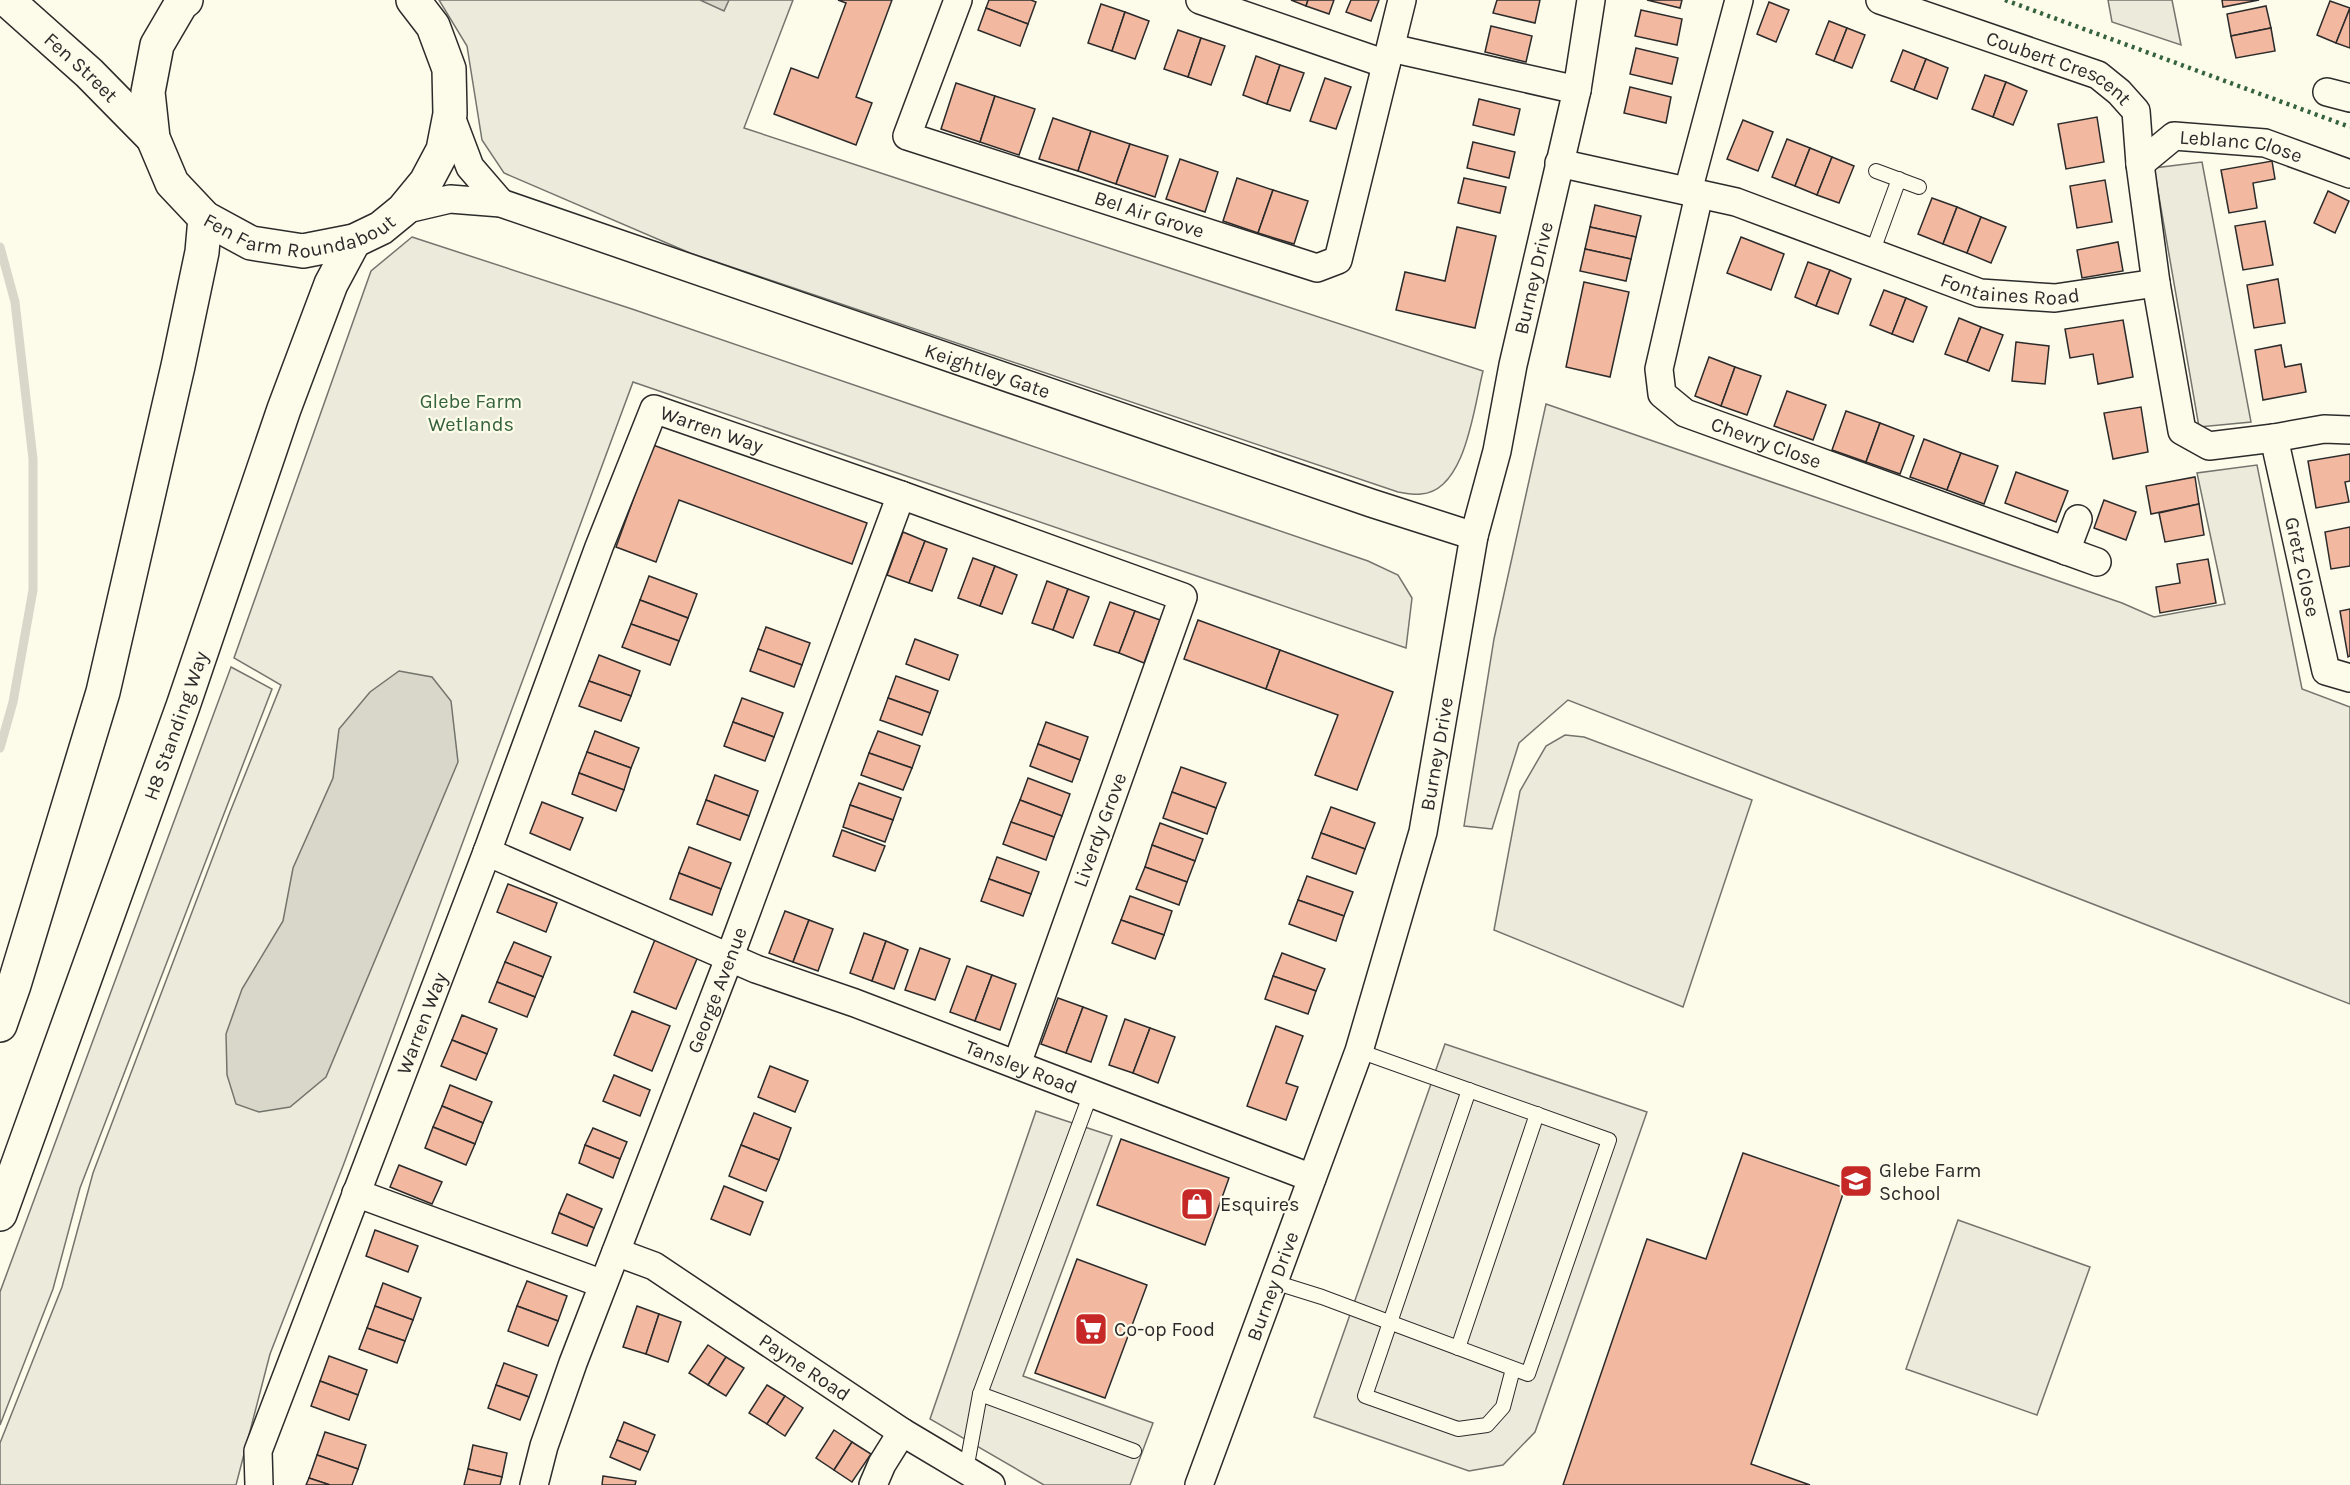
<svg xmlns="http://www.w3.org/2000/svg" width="2350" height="1485" font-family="Karla,sans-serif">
	<rect width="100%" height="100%" fill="#fdfbea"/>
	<g fill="#ecebdb" stroke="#74746e" stroke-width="1.5">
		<path d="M439 0H793L744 128 1483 371C1474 406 1466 491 1421 494 1414 495 1405 493 1398 492L690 253 504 173 482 140 467 46Z"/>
		<path d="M2108 0H2172L2181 45 2112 22Z"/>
		<path d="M2202 162 2251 422 2199 427 2154 168Z"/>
		<path d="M412 237 632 309 1368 561 1398 575 1412 598 1406 648 633 382 343 1166 270 1354 236 1485H0V1443L62 1287 93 1173 230 812 281 685 234 658 371 271Z"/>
		<path d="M1546 404 2122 603 2154 617 2225 604 2197 473 2257 465 2302 689 2350 707V1004L1568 700 1519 743 1492 829 1464 826 1494 639Z"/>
		<path d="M231 667 272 689 80 1188 53 1289 0 1425V1292Z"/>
		<path d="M1565 735 1584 737 1752 800 1683 1007 1494 930 1520 791 1546 746Z"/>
		<path d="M1958 1220 2090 1267 2037 1415 1906 1369Z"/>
	</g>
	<g fill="#eceadb" stroke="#74746e" stroke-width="1.5">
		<path d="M1445 1044 1647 1112 1535 1432 1503 1465 1469 1471 1314 1417Z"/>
		<path d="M1036 1111 1112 1136 1023 1376 1153 1423 1130 1485H1044L930 1419Z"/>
	</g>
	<g fill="#d8d7c9" stroke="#74746e" stroke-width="1.5">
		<path d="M700 0H729L724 11Z"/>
		<path d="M399 671 432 677 451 701 458 762 326 1077 290 1107 259 1112 236 1104 227 1075 226 1034 242 989 283 921 293 868 333 778 339 729 370 692Z"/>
	</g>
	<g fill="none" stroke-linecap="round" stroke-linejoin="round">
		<path stroke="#d8d7c9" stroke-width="9" d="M0 247 15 302 33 459V590L13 702 0 748"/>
	</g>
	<g fill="#f2b8a0" stroke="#2b2b2b" stroke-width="1.5">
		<path d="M838 0H892L856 97 872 103 856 145 774 114 791 68 818 78 846 3Z"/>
		<path d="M989 0H1031L1036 2 1028 24 986 8Z"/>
		<path d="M1291 0H1308L1306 6Z"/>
		<path d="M1308 0H1334L1329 14 1306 6Z"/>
		<path d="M1351 0H1379L1371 21 1346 12Z"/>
		<path d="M1497 0H1540L1535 23 1493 13Z"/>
		<path d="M1647 0H1682L1680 8Z"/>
		<path d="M2222 0H2259L2223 7Z"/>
		<path d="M2330 1 2350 8 2336 43 2317 35Z"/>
		<path d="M1769 2 1789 10 1776 42 1757 34Z"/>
		<path d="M1101 4 1125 12 1112 51 1088 43Z"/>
		<path d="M2266 6 2271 28 2231 36 2227 14Z"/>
		<path d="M986 8 1028 24 1020 46 978 30Z"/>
		<path d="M2350 8V48L2336 43Z"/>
		<path d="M1641 10 1682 19 1677 45 1635 36Z"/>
		<path d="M1125 12 1149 21 1135 59 1112 51Z"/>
		<path d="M1829 21 1847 28 1834 61 1816 54Z"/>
		<path d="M1491 26 1532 36 1526 62 1485 52Z"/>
		<path d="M1847 28 1865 35 1852 68 1834 61Z"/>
		<path d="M2271 28 2275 51 2236 58 2231 36Z"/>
		<path d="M1178 30 1201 38 1188 77 1164 69Z"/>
		<path d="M1201 38 1225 46 1211 85 1188 77Z"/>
		<path d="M1636 48 1678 58 1672 84 1630 74Z"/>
		<path d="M1903 50 1926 59 1914 90 1891 81Z"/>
		<path d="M1256 56 1280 65 1267 104 1243 95Z"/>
		<path d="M1926 59 1948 68 1937 99 1914 90Z"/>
		<path d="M1280 65 1304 73 1290 111 1267 104Z"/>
		<path d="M1985 75 2006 82 1993 117 1972 109Z"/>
		<path d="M1325 78 1351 87 1336 129 1310 121Z"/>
		<path d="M2006 82 2027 91 2013 125 1993 117Z"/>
		<path d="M956 83 995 96 980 142 941 129Z"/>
		<path d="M1630 87 1671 97 1666 123 1624 113Z"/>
		<path d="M995 96 1035 109 1019 155 980 142Z"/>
		<path d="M1479 99 1520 109 1514 135 1473 125Z"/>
		<path d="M2097 117 2104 162 2066 169 2058 124Z"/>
		<path d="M1053 118 1091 131 1078 171 1039 159Z"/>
		<path d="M1743 120 1773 132 1758 171 1727 159Z"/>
		<path d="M1091 131 1130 144 1116 184 1078 171Z"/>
		<path d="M1787 139 1810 148 1795 186 1772 177Z"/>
		<path d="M1473 142 1515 152 1509 178 1467 168Z"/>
		<path d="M1130 144 1168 156 1155 197 1116 184Z"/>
		<path d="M1810 148 1832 157 1817 195 1795 186Z"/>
		<path d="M1832 157 1854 166 1839 203 1817 195Z"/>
		<path d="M1180 159 1218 172 1205 212 1166 199Z"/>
		<path d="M2272 161 2275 179 2253 183 2257 208 2229 213 2221 170Z"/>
		<path d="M1237 178 1273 190 1258 233 1223 221Z"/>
		<path d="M1464 178 1506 187 1500 213 1458 203Z"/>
		<path d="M2105 180 2112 222 2077 228 2070 186Z"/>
		<path d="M1273 190 1308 201 1294 244 1258 233Z"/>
		<path d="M2328 191 2349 201 2335 233 2314 223Z"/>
		<path d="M1932 198 1957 207 1943 244 1918 234Z"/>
		<path d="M1595 205 1641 216 1636 237 1590 227Z"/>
		<path d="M1957 207 1981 217 1967 253 1943 244Z"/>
		<path d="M1981 217 2006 227 1991 263 1967 253Z"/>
		<path d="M2265 221 2273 265 2243 270 2235 226Z"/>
		<path d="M1457 227 1496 236 1475 328 1396 310 1405 272 1445 281Z"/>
		<path d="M1590 227 1636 237 1631 259 1585 249Z"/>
		<path d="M1741 237 1784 254 1771 290 1727 273Z"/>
		<path d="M2118 242 2123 271 2082 278 2077 250Z"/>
		<path d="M1585 249 1631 259 1626 281 1580 271Z"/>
		<path d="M1808 262 1830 270 1816 306 1795 297Z"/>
		<path d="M1830 270 1851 279 1838 314 1816 306Z"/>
		<path d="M2278 279 2285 323 2254 328 2247 285Z"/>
		<path d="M1584 282 1629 292 1610 377 1566 367Z"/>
		<path d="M1884 290 1906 298 1892 334 1870 325Z"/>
		<path d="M1906 298 1927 307 1913 342 1892 334Z"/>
		<path d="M1959 318 1981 327 1967 362 1945 354Z"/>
		<path d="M2123 320 2133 377 2098 384 2093 354 2070 358 2065 329Z"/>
		<path d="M1981 327 2003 335 1989 371 1967 362Z"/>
		<path d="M2016 342 2049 346 2045 384 2012 381Z"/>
		<path d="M2281 345 2285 367 2301 364 2306 392 2263 400 2255 350Z"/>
		<path d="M1709 357 1735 367 1721 406 1695 396Z"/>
		<path d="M1735 367 1761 376 1747 415 1721 406Z"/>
		<path d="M1787 391 1826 405 1813 440 1774 426Z"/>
		<path d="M2141 407 2148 452 2113 459 2104 413Z"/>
		<path d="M1846 411 1880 423 1866 462 1832 450Z"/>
		<path d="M1880 423 1914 436 1900 474 1866 462Z"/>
		<path d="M1924 439 1961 453 1947 490 1910 477Z"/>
		<path d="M653 445 867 523 852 564 679 500 656 562 616 547Z"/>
		<path d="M1961 453 1998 466 1984 504 1947 490Z"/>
		<path d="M2350 454V481L2345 482 2349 502 2316 508 2308 461Z"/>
		<path d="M2016 472 2068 491 2056 522 2005 503Z"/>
		<path d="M2195 477 2199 504 2151 514 2146 486Z"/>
		<path d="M2104 500 2136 512 2126 540 2094 528Z"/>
		<path d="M2199 504 2204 535 2165 542 2159 513Z"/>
		<path d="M2350 527V566L2331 569 2325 532Z"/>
		<path d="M903 532 925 541 909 583 887 575Z"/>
		<path d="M925 541 947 549 932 591 909 583Z"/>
		<path d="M973 558 995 566 980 606 958 598Z"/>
		<path d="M2208 559 2216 603 2160 613 2156 587 2180 583 2177 564Z"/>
		<path d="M995 566 1017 575 1002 614 980 606Z"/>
		<path d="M649 576 697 594 688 618 640 600Z"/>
		<path d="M1047 581 1068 589 1053 630 1032 623Z"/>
		<path d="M1068 589 1089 597 1073 638 1053 630Z"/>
		<path d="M640 600 688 618 679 641 631 624Z"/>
		<path d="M1110 602 1135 611 1119 653 1094 645Z"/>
		<path d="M2350 609V656L2348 657 2340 611Z"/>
		<path d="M1135 611 1160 620 1144 663 1119 653Z"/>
		<path d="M1198 620 1280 650 1266 689 1184 659Z"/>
		<path d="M631 624 679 641 670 665 622 647Z"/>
		<path d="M766 627 810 643 802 665 758 649Z"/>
		<path d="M915 639 958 655 949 680 906 664Z"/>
		<path d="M758 649 802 665 794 687 750 671Z"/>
		<path d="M1280 650 1393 692 1357 790 1315 775 1338 715 1266 689Z"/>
		<path d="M599 655 640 671 631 696 589 681Z"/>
		<path d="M896 676 938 691 930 713 888 698Z"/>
		<path d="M589 681 631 696 621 721 579 706Z"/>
		<path d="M742 698 783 713 774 737 733 722Z"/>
		<path d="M888 698 930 713 922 735 880 720Z"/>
		<path d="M733 722 774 737 765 761 724 746Z"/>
		<path d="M1046 722 1088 737 1080 760 1038 744Z"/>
		<path d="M595 731 639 748 631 768 587 752Z"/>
		<path d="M878 731 920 746 912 768 869 753Z"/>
		<path d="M1038 744 1080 760 1072 782 1030 766Z"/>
		<path d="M587 752 631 768 624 790 579 773Z"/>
		<path d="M869 753 912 768 903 790 861 775Z"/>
		<path d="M1181 767 1226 783 1216 808 1172 792Z"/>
		<path d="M579 773 624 790 616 811 572 794Z"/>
		<path d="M715 775 758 791 749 816 706 800Z"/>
		<path d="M1028 778 1070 794 1062 816 1020 800Z"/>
		<path d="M859 783 901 798 893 820 850 805Z"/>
		<path d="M1172 792 1216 808 1207 834 1163 818Z"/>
		<path d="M706 800 749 816 740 840 697 824Z"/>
		<path d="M1020 800 1062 816 1054 837 1011 822Z"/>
		<path d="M542 802 583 818 570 850 530 833Z"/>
		<path d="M850 805 893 820 885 842 843 827Z"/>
		<path d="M1331 807 1375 823 1365 849 1321 833Z"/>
		<path d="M1011 822 1054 837 1046 860 1003 844Z"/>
		<path d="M1160 823 1203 839 1195 861 1152 845Z"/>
		<path d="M842 830 885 846 875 871 833 856Z"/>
		<path d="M1321 833 1365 849 1356 874 1312 858Z"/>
		<path d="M1152 845 1195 861 1187 882 1145 867Z"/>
		<path d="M689 847 731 863 721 889 679 873Z"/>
		<path d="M997 857 1039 872 1031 894 989 879Z"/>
		<path d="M1145 867 1187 882 1179 905 1136 889Z"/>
		<path d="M679 873 721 889 712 915 670 899Z"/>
		<path d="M1307 876 1353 892 1344 916 1298 900Z"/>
		<path d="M989 879 1031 894 1023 916 981 901Z"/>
		<path d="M508 884 557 903 546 932 497 912Z"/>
		<path d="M1130 896 1172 911 1164 935 1121 920Z"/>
		<path d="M1298 900 1344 916 1336 941 1289 924Z"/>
		<path d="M785 911 809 920 793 962 769 953Z"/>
		<path d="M809 920 833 929 818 971 793 962Z"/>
		<path d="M1121 920 1164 935 1155 959 1112 943Z"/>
		<path d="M864 933 886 941 872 981 850 973Z"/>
		<path d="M656 937 699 954 676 1009 634 992Z"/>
		<path d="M886 941 908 950 894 989 872 981Z"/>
		<path d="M514 942 551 957 543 977 505 962Z"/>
		<path d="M920 948 950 959 935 1000 905 990Z"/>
		<path d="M1282 953 1325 969 1316 991 1273 976Z"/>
		<path d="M505 962 543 977 535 997 497 982Z"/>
		<path d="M967 966 992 975 975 1021 950 1012Z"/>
		<path d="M992 975 1016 984 1000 1030 975 1021Z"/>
		<path d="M1273 976 1316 991 1308 1014 1265 999Z"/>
		<path d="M497 982 535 997 527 1017 489 1002Z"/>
		<path d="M1058 998 1083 1007 1066 1053 1041 1044Z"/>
		<path d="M1083 1007 1107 1016 1091 1062 1066 1053Z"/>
		<path d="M632 1011 670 1026 652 1071 614 1055Z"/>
		<path d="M462 1015 497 1029 487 1054 452 1040Z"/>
		<path d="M1125 1019 1150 1028 1133 1073 1109 1065Z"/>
		<path d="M1276 1026 1303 1036 1286 1083 1298 1087 1286 1120 1247 1106Z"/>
		<path d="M1150 1028 1175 1037 1158 1083 1133 1073Z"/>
		<path d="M452 1040 487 1054 476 1080 441 1066Z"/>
		<path d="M770 1066 808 1081 795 1112 758 1097Z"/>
		<path d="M614 1075 650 1090 640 1116 603 1101Z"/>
		<path d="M450 1085 492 1102 483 1123 442 1106Z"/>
		<path d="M442 1106 483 1123 475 1144 433 1127Z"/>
		<path d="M754 1113 791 1128 779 1160 741 1145Z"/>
		<path d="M433 1127 475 1144 466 1165 425 1148Z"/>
		<path d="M593 1128 627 1142 620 1159 585 1145Z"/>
		<path d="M1121 1139 1229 1178 1205 1245 1097 1205Z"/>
		<path d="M585 1145 620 1159 613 1178 579 1163Z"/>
		<path d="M741 1145 779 1160 766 1191 729 1176Z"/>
		<path d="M1743 1153 1845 1188 1751 1464 1810 1485H1563L1647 1239 1706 1259Z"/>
		<path d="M399 1165 442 1182 432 1204 390 1187Z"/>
		<path d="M724 1186 763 1202 750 1235 711 1219Z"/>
		<path d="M567 1194 602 1209 594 1228 559 1213Z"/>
		<path d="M559 1213 594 1228 587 1246 552 1233Z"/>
		<path d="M375 1230 418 1246 408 1272 366 1256Z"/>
		<path d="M1077 1259 1147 1285 1105 1398 1035 1373Z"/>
		<path d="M527 1281 567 1296 558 1321 517 1306Z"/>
		<path d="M383 1283 421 1298 413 1320 375 1306Z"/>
		<path d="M375 1306 413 1320 405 1341 367 1328Z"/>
		<path d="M517 1306 558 1321 548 1346 508 1331Z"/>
		<path d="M637 1306 659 1314 646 1354 623 1347Z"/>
		<path d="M659 1314 681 1322 668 1362 646 1354Z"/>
		<path d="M367 1328 405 1341 397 1363 359 1349Z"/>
		<path d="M708 1345 726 1357 708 1385 689 1373Z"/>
		<path d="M329 1356 367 1370 358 1395 320 1381Z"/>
		<path d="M726 1357 744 1368 726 1396 708 1385Z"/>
		<path d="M504 1363 537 1375 529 1397 496 1385Z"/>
		<path d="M320 1381 358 1395 349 1420 311 1406Z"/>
		<path d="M496 1385 529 1397 520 1420 488 1408Z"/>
		<path d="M767 1385 785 1396 767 1424 749 1413Z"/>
		<path d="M785 1396 803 1408 785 1436 767 1424Z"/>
		<path d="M624 1422 655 1435 648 1452 617 1440Z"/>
		<path d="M834 1430 852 1442 834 1470 816 1458Z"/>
		<path d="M325 1432 366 1445 358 1469 317 1455Z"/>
		<path d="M617 1440 648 1452 640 1470 610 1457Z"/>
		<path d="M852 1442 871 1454 852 1482 834 1470Z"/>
		<path d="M473 1445 507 1453 502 1477 468 1469Z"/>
		<path d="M317 1455 358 1469 352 1485H330L309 1478Z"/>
		<path d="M468 1469 502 1477 500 1485H464Z"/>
		<path d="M603 1476 636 1481 635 1485H602Z"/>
		<path d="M309 1478 330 1485H306Z"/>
	</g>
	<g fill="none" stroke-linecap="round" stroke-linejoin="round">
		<g stroke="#2b2b2b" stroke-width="16">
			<g id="service">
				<path d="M1876 171 1919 187"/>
				<path d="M1872 253 1899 179"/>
				<path d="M1469 1090 1365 1396 1458 1429 1487 1425 1503 1407 1513 1369"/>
				<path d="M1274 1282 1322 1297 1528 1374 1609 1140 1359 1051"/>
				<path d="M1458 1348 1537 1114"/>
				<path d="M980 1394 1134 1451"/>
				<path d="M966 1470 980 1394 1091 1093"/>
			</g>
		</g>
		<g stroke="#2b2b2b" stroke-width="30">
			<g id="minor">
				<path id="s1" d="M958 0 907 136 1317 268 1338 260 1402 0"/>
				<path d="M1200 0 1386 64"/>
				<path id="s2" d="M1880 0 2098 75 2119 92 2136 111 2140 164 2156 283"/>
				<path d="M1391 48 1577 90"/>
				<path d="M2327 92 2350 98"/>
				<path d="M450 114 470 167 501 203"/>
				<path id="s3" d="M1559 163 1736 202 1980 293 2055 298 2156 283 2182 431 2209 446 2274 438 2324 429 2350 430"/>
				<path id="s4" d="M2140 164 2174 136 2265 143 2350 174"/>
				<path d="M1688 191 1739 0"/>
				<path id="s5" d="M1699 195 1659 369 1662 394 1685 413 2097 562"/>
				<path id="s6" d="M403 210 450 199 501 203 1371 503 1474 536"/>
				<path id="s7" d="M2274 438 2326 671 2350 678"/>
				<path d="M2066 551 2078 519"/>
				<path id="s8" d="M487 852 756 969 855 1003 1312 1178"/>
				<path d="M356 1193 603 1284"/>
				<path id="s9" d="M616 1252 654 1266 902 1432 991 1485"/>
				<path id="s10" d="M259 1485 258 1451 487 852 599 547 654 409 901 495 1183 597 1017 1064"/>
				<path id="s11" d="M534 1485 544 1446 573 1363 730 956 901 495"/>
				<path d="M873 1485 882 1464 902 1432"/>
				<path id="s12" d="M1199 1485 1359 1051 1423 832 1474 536 1497 451 1513 365 1577 90 1591 0"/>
			</g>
		</g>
		<g stroke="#2b2b2b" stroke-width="36">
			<g id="tertiary">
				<path id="s13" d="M7 0 89 73 153 138"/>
			</g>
		</g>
		<g stroke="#2b2b2b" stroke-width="36">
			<g id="trunk">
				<path id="s14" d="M186 0 181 4 157 45 148 92 153 138 172 183 205 218 251 243 303 251 354 241 381 228 403 210 426 182 443 150 450 114 449 69 433 26 413 0"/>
				<path d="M0 1025 14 985 103 692 178 366 202 252 205 218"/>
				<path id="s15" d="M0 1214 183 706 284 409 331 284 354 241"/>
			</g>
		</g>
		<use href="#service" stroke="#fdfbea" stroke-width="14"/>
		<use href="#minor" stroke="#fdfbea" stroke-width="27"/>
		<use href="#tertiary" stroke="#fdfbea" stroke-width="33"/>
		<use href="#trunk" stroke="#fdfbea" stroke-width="33"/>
		<path stroke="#34623c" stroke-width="4.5" stroke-dasharray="3 4.5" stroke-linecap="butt" d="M2005 0 2350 127"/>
	</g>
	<defs>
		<g id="school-square" transform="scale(1.725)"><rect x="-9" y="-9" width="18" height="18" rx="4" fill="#c62828" stroke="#fdfbea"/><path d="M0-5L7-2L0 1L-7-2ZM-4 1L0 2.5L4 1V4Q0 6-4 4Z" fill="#fff"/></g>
		<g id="shop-square" transform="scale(1.725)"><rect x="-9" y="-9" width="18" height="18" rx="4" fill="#c62828" stroke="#fdfbea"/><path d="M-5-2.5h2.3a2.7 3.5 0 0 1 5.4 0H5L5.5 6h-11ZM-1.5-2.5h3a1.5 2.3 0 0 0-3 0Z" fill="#fff"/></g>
		<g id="supermarket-square" transform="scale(1.725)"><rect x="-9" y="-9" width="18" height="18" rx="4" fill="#c62828" stroke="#fdfbea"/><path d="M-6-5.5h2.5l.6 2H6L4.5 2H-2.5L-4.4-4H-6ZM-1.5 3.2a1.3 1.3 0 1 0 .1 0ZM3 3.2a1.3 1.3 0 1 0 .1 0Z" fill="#fff"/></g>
	</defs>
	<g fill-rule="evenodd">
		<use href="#school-square" x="1856" y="1181"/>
		<use href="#shop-square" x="1197" y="1204"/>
		<use href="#supermarket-square" x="1091" y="1329"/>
	</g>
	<g text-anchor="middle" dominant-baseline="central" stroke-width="4.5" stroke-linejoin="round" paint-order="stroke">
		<g font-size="20" fill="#2b2b2b" stroke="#fdfbea">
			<text stroke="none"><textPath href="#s13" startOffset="100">Fen Street</textPath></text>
			<text stroke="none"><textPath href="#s2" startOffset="192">Coubert Crescent</textPath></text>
			<text stroke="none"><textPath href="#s4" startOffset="112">Leblanc Close</textPath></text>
			<text stroke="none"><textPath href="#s14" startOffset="346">Fen Farm Roundabout</textPath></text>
			<text stroke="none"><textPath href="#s1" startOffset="400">Bel Air Grove</textPath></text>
			<text stroke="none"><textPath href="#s12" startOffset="1256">Burney Drive</textPath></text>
			<text stroke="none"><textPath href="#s3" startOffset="471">Fontaines Road</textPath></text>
			<text stroke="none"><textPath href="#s6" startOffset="614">Keightley Gate</textPath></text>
			<text stroke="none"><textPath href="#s10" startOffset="1210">Warren Way</textPath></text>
			<text stroke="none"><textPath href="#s5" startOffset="320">Chevry Close</textPath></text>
			<text stroke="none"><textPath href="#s7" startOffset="132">Gretz Close</textPath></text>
			<text stroke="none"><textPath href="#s15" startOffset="519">H8 Standing Way</textPath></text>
			<text stroke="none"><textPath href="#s12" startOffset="770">Burney Drive</textPath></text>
			<text transform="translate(1100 830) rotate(-70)">Liverdy Grove</text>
			<text stroke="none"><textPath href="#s11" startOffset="528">George Avenue</textPath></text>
			<text stroke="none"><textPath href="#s10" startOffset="492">Warren Way</textPath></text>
			<text stroke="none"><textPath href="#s8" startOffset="576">Tansley Road</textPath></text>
			<text stroke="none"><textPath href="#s12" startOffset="212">Burney Drive</textPath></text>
			<text stroke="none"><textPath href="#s9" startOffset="222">Payne Road</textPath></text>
		</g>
		<g font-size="20" fill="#34623c" stroke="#fdfbea">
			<text x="471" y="401">Glebe Farm<tspan x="471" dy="23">Wetlands</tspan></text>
		</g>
		<g font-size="20" fill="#2b2b2b" stroke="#fdfbea" text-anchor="start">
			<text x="1879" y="1170">Glebe Farm<tspan x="1879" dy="23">School</tspan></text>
			<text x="1220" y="1204">Esquires</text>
			<text x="1114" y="1329">Co-op Food</text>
		</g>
	</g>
</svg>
